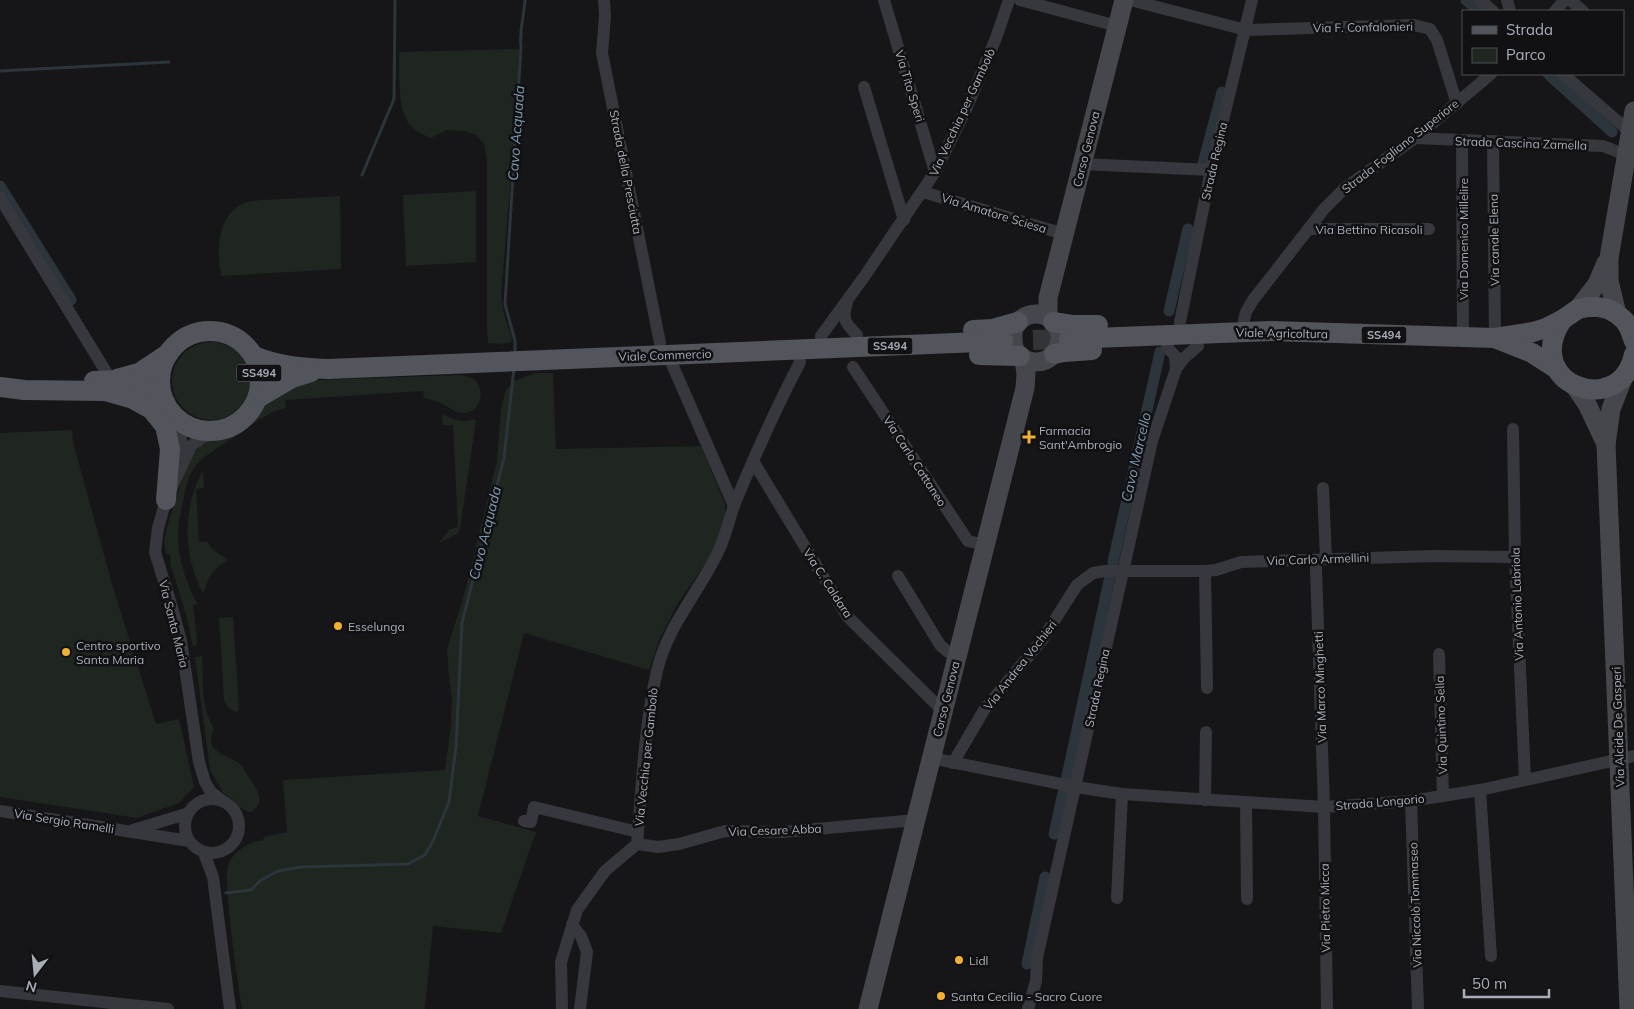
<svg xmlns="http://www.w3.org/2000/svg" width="1634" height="1009" font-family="Mulish,sans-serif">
	<rect width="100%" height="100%" fill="#161618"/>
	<g fill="#1e261f">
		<path d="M519 49 518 90 503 273C499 300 503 313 512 338L511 342 500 344 488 343 487 329V161L484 144 476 135 464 131 447 130 431 138C424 135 417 132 411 126 396 110 400 73 399 52Z"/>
		<path d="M476 191V262L406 266 403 195Z"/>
		<path d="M340 196 341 269 221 276C217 253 216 219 240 205 252 199 269 200 282 199 301 198 321 197 340 196Z"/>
		<circle cx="211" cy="381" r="39"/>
		<path d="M535 373H553L556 449 701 446 725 504V519L720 542 678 603 660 638 649 670 524 633 478 816 536 832 501 933 433 926 425 1009H242C239 986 221 877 229 863 235 850 249 842 263 840L264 837 287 832 283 780 445 770 451 725 452 700 449 676 447 649 463 599 497 461 501 409 506 390 514 381Z"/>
		<path d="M461 375C467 376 475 378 478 384 485 396 478 412 464 413 455 413 450 408 443 404 437 401 430 400 424 398L423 391 285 400 286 408C269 411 253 424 239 434 225 444 204 454 194 468 188 476 186 488 184 497 173 540 178 565 197 604L193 605 197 641 196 646H193L186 614 171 566 170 554H166L164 541 168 523 185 471 194 453 204 441 231 432 245 423 267 400 283 390 316 380Z"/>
		<path d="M442 414C453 420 462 423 474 419L476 421 460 528 457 534 439 543 450 529 458 527 453 425H443Z"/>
		<path d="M72 430 73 442 112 584 156 724 179 719 194 787 179 803 137 818 0 797V433Z"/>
		<path d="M203 470 204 488 196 489 199 542H207L212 549 227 560C219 565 211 572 207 582 205 587 206 589 203 593 183 556 182 508 203 470Z"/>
		<path d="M233 617 239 706 237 713 228 707 224 700 219 618Z"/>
		<path d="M202 656C204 679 200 708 214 728 203 754 226 753 240 764 243 767 246 774 249 777 257 790 266 800 252 812L246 811 239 807 232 799 223 793 210 770 195 657Z"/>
	</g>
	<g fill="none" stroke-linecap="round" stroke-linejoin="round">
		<g stroke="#2c353c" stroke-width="3">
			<path d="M0 71 169 62"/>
			<path d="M362 175 394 99 395 0"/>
			<path d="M515 354V341L505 304 521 47C519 33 524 15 525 0"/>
			<path d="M226 893 251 890 261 880 278 871 301 867 408 864 425 855 433 841 449 802 456 746 462 623 504 458 514 368"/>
		</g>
		<g stroke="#2c353c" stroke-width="11">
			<path d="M1466 0 1479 11"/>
			<path d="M1548 74 1612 132"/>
			<path d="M1203 164 1222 92"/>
			<path d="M0 186 71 300"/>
			<path d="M1169 311 1188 229"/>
			<path d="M1113 562 1160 352"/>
			<path d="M1067 776 1110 576"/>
			<path d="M1054 834 1063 793"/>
			<path d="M1027 964 1045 877"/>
		</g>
		<path stroke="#333438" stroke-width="20" stroke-dasharray="20 10" stroke-linecap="butt" d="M1003 341 1069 339"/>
		<g stroke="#37383d" stroke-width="12">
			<path d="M604 0 605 16 602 53 660 343"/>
			<path d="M884 0 935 172"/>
			<path d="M1020 0 1117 26"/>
			<path d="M1130 0 1246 30 1414 25 1430 29 1437 40 1457 104"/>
			<path d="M1480 0 1493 11"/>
			<path d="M1507 0 1510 11"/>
			<path d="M1570 0 1583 11"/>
			<path d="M1555 11 1565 0"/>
			<path d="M1563 74 1630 132"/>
			<path d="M864 87 904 220"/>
			<path d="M1415 138 1603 146 1626 155"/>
			<path d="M1462 140 1463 338"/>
			<path d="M1493 141 1495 338"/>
			<path d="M1082 164 1211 170"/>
			<path d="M923 192 1064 234"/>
			<path d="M0 198 111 380"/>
			<path d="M1309 229H1429"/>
			<path d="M847 302C842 319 845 323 857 335"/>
			<path d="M1244 320 1246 312 1253 300 1324 209 1345 188 1415 138 1491 74"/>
			<path d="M1180 322 1211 170 1252 0"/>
			<path d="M821 336 864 277 935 172 967 107 996 38 1009 0"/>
			<path d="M1167 347 1175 356 1176 369"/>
			<path d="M668 355 734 506"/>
			<path d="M853 367 968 541 985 545"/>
			<path d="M175 416C184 438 182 443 176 465"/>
			<path d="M1513 429 1515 557 1525 779"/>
			<path d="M753 461 847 616 943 711"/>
			<path d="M1323 488 1326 559"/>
			<path d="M1316 568 1324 807 1327 1009"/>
			<path d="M1205 571 1207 688"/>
			<path d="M898 576 940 645 948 652 957 655"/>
			<path d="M1439 654 1443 796"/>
			<path d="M931 758 1076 787 1122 794 1324 807 1411 801 1480 790 1634 756"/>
			<path d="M953 763 984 710 1042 640 1077 585 1093 573 1105 571H1205L1216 570 1241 562 1434 556 1515 557"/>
			<path d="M1480 790 1491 956"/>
			<circle cx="212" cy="826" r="27"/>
			<path d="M221 800 211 792 205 782 199 762 181 641 173 611 155 552 158 528 166 500 191 446 201 438 224 429"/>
			<path d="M1205 800 1206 732"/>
			<path d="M1411 801 1418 1009"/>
			<path d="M1246 802 1247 899"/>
			<path d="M0 811 189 841"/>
			<path d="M524 821 531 822 534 807 638 832"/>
			<path d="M133 830 186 814"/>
			<path d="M637 844 658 847 679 844 725 831 783 832 916 820"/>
			<path d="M204 853 213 877 230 1009"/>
			<path d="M1117 898 1122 794"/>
			<path d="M572 925 581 936 587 952 580 1009"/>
			<path d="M0 991 168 1009"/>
			<path d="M562 1009 561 962 577 910 605 871 637 844C642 787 644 727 657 671 667 626 700 591 719 550 726 535 729 519 735 503 755 455 776 408 800 362"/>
			<path d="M1028 1009 1036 981 1037 958 1152 441 1176 369 1184 358 1198 346"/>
		</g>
		<g stroke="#45474d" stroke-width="19">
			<path d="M1578 309 1597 284 1606 263"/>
			<path d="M1617 314 1609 281V258L1634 111"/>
			<circle cx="1036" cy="338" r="24"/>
			<path d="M1048 317V298L1124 0"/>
			<path d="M1624 376 1611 409 1606 444 1629 1009"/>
			<path d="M1574 385 1587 404 1606 444"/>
			<path d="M868 1009 1025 388 1026 374 1024 359"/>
		</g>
		<g stroke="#53555c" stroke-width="20">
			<path d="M1562 320C1520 385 1621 420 1634 354"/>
			<path d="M1053 322 1072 325H1098"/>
			<path d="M973 330 993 329 1018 322"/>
			<circle cx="210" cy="381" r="50"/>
			<path d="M1069 339 1271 331 1495 338 1533 332 1546 328 1562 320 1578 309 1588 307H1598L1608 309 1617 314 1625 321 1630 330 1634 341"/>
			<path d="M1497 339 1532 353 1557 369"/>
			<path d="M1054 354 1064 352 1092 350"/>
			<path d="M979 355 1020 356"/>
			<path d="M254 356C278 366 302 368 328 369L1003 341"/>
			<path d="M117 379 139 373 169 353"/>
			<path d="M94 381C113 380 142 379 157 393 160 395 162 399 165 402"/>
			<path d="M0 387 24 390 105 391 133 399 151 409 165 426 170 449 166 500"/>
			<path d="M258 398 292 378 311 372"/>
		</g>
	</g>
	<g fill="#f2b134" stroke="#111113" stroke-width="2">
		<path d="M1026.5 429.5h5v5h5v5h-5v5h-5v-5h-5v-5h5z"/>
		<circle cx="338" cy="626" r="5"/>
		<circle cx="66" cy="652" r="5"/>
		<circle cx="959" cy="960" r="5"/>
		<circle cx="941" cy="996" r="5"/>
	</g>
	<g text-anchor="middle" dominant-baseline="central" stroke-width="5" stroke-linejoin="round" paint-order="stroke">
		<g fill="#111113" stroke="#7b7e86" stroke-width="1">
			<rect x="1361.5" y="326.5" width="45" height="17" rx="4"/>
			<rect x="867.5" y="337.5" width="45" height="17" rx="4"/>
			<rect x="236.5" y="364.5" width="45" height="17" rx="4"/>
		</g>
		<g font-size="11" font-weight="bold" fill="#a8adb8">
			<text x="1384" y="335">SS494</text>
			<text x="890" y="346">SS494</text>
			<text x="259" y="373">SS494</text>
		</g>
		<g font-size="12" fill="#a8adb8" stroke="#111113">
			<text transform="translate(1363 27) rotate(-1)">Via F. Confalonieri</text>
			<text transform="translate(910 86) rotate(73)">Via Tito Speri</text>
			<text transform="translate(962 112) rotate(-65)">Via Vecchia per Gambolò</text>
			<text transform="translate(1521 143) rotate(2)">Strada Cascina Zamella</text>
			<text transform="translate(1400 146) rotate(-38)">Strada Fogliano Superiore</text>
			<text transform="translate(1086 149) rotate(-76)">Corso Genova</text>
			<text transform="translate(1214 161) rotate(-77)">Strada Regina</text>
			<text transform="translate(626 172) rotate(79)">Strada della Presciutta</text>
			<text transform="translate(994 213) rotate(17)">Via Amatore Sciesa</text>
			<text x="1369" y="229">Via Bettino Ricasoli</text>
			<text transform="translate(1463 239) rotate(-90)">Via Domenico Millelire</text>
			<text transform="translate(1494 240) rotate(-91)">Via canale Elena</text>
			<text transform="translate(1282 333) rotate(1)">Viale Agricoltura</text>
			<text transform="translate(665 355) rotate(-2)">Viale Commercio</text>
			<text transform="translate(915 461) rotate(57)">Via Carlo Cattaneo</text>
			<text transform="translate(1318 559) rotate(-2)">Via Carlo Armellini</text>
			<text transform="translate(828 583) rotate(57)">Via C. Caldara</text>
			<text transform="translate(1517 604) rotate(-92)">Via Antonio Labriola</text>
			<text transform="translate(174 624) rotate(76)">Via Santa Maria</text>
			<text transform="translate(1020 665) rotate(-52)">Via Andrea Vochieri</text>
			<text transform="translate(1320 687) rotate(-92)">Via Marco Minghetti</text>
			<text transform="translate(1097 688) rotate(-78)">Strada Regina</text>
			<text transform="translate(946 699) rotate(-76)">Corso Genova</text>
			<text transform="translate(1441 725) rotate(-92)">Via Quintino Sella</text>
			<text transform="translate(1618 727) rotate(-92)">Via Alcide De Gasperi</text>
			<text transform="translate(646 757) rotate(-84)">Via Vecchia per Gambolò</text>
			<text transform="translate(1380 802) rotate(-5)">Strada Longorio</text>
			<text transform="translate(64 821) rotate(9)">Via Sergio Ramelli</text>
			<text transform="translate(775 830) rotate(-2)">Via Cesare Abba</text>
			<text transform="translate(1415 905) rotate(-92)">Via Niccolò Tommaseo</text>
			<text transform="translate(1325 908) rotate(-91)">Via Pietro Micca</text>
		</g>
		<g font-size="12" fill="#a8adb8" stroke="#111113" text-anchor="start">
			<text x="1039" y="430">Farmacia<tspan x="1039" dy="14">Sant'Ambrogio</tspan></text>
			<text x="348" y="626">Esselunga</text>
			<text x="76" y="645">Centro sportivo<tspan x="76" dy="14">Santa Maria</tspan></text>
			<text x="969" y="960">Lidl</text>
			<text x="951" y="996">Santa Cecilia - Sacro Cuore</text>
		</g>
		<g font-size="14" font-style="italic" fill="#7f9bb3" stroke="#111113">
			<text transform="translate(516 133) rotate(-86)">Cavo Acquada</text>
			<text transform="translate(1136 457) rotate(-77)">Cavo Marcello</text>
			<text transform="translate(485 533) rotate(-76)">Cavo Acquada</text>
		</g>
	</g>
	<rect x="1462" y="10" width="162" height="65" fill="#111113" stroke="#4d4f55"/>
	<rect x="1472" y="26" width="25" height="8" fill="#53555c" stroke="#4d4f55"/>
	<text x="1506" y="35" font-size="15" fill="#a8adb8">Strada</text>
	<rect x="1472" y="48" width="25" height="15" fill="#1e261f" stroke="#4d4f55"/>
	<text x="1506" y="60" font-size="15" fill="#a8adb8">Parco</text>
	<g transform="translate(35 974) rotate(196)" stroke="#111113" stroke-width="4" paint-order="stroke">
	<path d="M0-4L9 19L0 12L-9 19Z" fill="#a8adb8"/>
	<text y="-8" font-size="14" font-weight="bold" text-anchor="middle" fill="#a8adb8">N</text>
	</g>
	<path d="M1464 989v8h85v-8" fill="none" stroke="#a8adb8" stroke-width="2.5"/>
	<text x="1472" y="989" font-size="15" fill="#a8adb8" stroke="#111113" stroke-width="4" paint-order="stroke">50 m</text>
</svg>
